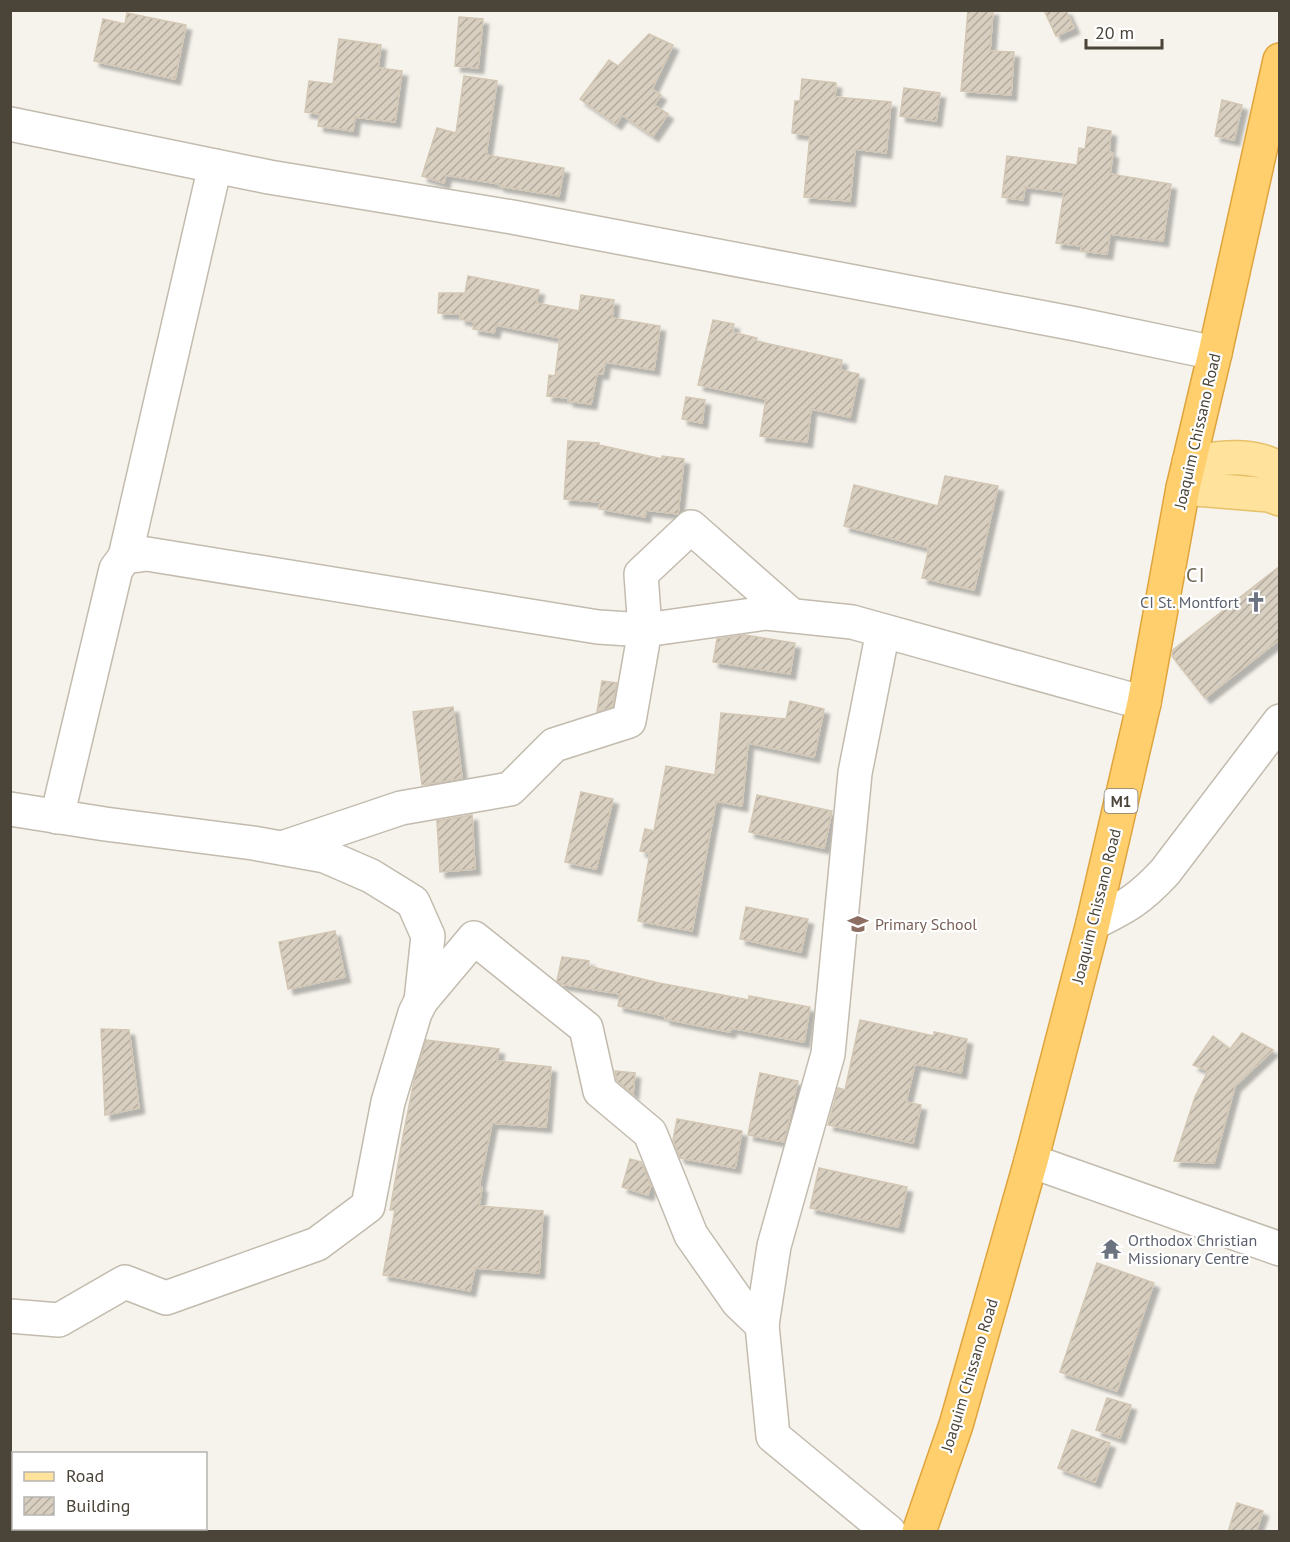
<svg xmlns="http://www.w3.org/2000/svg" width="1290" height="1542" font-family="'PT Sans',sans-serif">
	<defs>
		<pattern id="building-hatch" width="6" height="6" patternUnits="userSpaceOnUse" patternTransform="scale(1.5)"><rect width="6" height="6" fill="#d8cfc1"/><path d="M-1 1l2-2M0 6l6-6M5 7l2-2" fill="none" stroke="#b1aa9e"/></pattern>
		<filter id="shadow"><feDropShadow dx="5.5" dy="5.5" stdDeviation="1.5" flood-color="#0004"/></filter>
	</defs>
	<rect width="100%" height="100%" fill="#f6f3ec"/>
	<g fill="url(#building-hatch)" stroke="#d3c7b4" stroke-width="1.5" filter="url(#shadow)">
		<path d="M968 10H993L990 51 1014 52 1011 95 961 91Z"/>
		<path d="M1044 10H1066L1074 28 1056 36Z"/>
		<path d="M127 13 186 25 175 79 94 61 103 19 125 24Z"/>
		<path d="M459 17 483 19 478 68 455 66Z"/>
		<path d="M649 34 673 45 652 89 661 95 654 105 668 114 653 136 622 115 616 124 580 99 609 60 618 66Z"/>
		<path d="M339 39 381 45 378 68 402 71 395 122 355 117 353 131 318 126 320 114 305 112 309 81 333 84Z"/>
		<path d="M464 76 497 81 486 155 564 168 559 196 499 186V184L446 175 444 183 422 176 437 128 456 133Z"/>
		<path d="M802 79 836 83 835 97 891 102 886 153 855 149 850 201 804 197 810 135 792 133 795 101H800Z"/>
		<path d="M904 88 940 93 936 121 900 116Z"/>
		<path d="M1222 100 1242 105 1234 140 1215 136Z"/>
		<path d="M1088 127 1111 131 1109 152 1113 153 1110 174 1171 184 1163 241 1110 234 1107 254 1081 251 1082 246 1056 243 1064 192 1025 187 1023 200 1002 197 1007 156 1077 165 1079 148 1085 149Z"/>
		<path d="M468 276 539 290 536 303 579 311 581 295 614 300 612 318 660 326 654 370 605 362 603 374 597 373 591 404 568 401V398L547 396 549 375 555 376 560 338 496 325 494 333 473 329 475 322 460 319 461 314 438 313 439 293H465Z"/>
		<path d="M713 320 734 324 732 332 757 338 756 341 842 360 840 370 859 374 850 417 811 409 807 442 760 436 766 399 698 385Z"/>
		<path d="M686 397 705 400 702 423 682 419Z"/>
		<path d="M568 441 599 443V445L662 459V456L684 459 678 514 646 510 645 517 599 509 600 502 564 499Z"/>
		<path d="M945 476 998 486 974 590 922 578 929 548 844 526 854 485 938 506Z"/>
		<path d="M1280 566V639L1205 698 1172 656 1173 650Z"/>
		<path d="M745 635 795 643 790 674 713 662 717 639Z"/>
		<path d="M602 681 617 683 612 707 597 712Z"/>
		<path d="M790 701 824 709 814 757 748 743 742 806 716 801 692 931 638 921 650 853 640 851 645 829 654 831 666 766 715 775 721 713 786 719Z"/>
		<path d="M453 707 462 778 422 785 413 712Z"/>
		<path d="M581 792 613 799 596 869 565 862Z"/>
		<path d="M757 795 832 811 824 848 749 832Z"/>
		<path d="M472 815 475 869 440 872 437 821Z"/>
		<path d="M746 907 808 919 801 952 740 939Z"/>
		<path d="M335 931 345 977 288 989 279 942Z"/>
		<path d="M562 957 589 961 588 966 659 983 749 1000V996L810 1007 804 1042 731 1028 730 1032 665 1019V1016L618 1006 620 994 561 984 557 981Z"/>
		<path d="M860 1020 934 1036V1032L967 1039 961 1073 915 1064 906 1102 921 1105 913 1143 828 1125 838 1088 845 1090Z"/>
		<path d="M101 1029 129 1030 139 1108 105 1115Z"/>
		<path d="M1242 1033 1273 1050 1235 1086 1214 1163 1174 1161 1195 1097 1208 1071 1193 1065 1213 1036 1230 1049Z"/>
		<path d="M426 1040 499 1049 497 1061 551 1067 546 1127 492 1123 479 1187H482L479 1206 543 1211 539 1273 475 1268 470 1291 383 1275 395 1210H390L403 1136 415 1076Z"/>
		<path d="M615 1071 635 1073 633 1094 617 1081Z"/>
		<path d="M760 1073 798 1081 784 1142 748 1135Z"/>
		<path d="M677 1119 742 1131 735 1168 680 1158 673 1140Z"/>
		<path d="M630 1159 641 1162 651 1185 648 1195 622 1187Z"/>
		<path d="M819 1168 907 1187 898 1227 810 1208Z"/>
		<path d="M1097 1263 1154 1283 1117 1391 1060 1372Z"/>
		<path d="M1107 1398 1131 1405 1120 1438 1096 1430Z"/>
		<path d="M1072 1430 1110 1443 1095 1482 1058 1468Z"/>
		<path d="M1237 1503 1263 1511 1256 1532H1228Z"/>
	</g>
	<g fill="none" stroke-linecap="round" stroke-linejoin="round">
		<g stroke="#c2bbae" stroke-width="36">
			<g id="minor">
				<path d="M10 124 269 177 512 217 1076 324 1215 353"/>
				<path d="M125 557 215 166"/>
				<path d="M10 809 105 824 253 843 325 856 371 876 413 902 428 936 421 1001"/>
				<path d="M57 817 116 569 125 557 147 554 598 627 645 630 766 613 852 622 1144 703"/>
				<path d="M282 848 401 808 510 789 554 745 629 721 645 630 641 574 691 527 791 615"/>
				<path d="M1093 923C1126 907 1140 899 1165 872L1280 721"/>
				<path d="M1031 1161 1280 1249"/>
				<path d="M10 1316 59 1320 125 1282 166 1298 317 1244 368 1206 388 1102 415 1013 421 1001 474 938 586 1028 600 1091 650 1133 691 1235 738 1302 762 1325 773 1436 889 1532"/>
				<path d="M762 1325 774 1246 828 1054 855 773 883 631"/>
			</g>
		</g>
		<g stroke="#e6c16a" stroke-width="36">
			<g id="major">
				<path d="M1189 462C1219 458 1252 452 1280 469"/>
				<path d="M1183 488 1269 495 1280 499"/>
			</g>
		</g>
		<g stroke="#e0a43c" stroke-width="36">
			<path id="highway" d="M919 1532 956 1425 1031 1161 1093 923 1144 703 1183 488 1215 353 1280 60"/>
		</g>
		<use href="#minor" stroke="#fff" stroke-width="33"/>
		<use href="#major" stroke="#ffe39c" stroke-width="33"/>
		<use href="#highway" stroke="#ffcf6e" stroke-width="33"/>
	</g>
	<defs>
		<g id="church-bare" transform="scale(1.62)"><path d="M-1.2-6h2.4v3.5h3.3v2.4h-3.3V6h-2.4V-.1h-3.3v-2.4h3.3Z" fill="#6b7280" stroke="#fff" stroke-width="2.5" paint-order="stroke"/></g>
		<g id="school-bare" transform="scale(1.62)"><path d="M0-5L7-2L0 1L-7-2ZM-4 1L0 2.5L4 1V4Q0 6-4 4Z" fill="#8d6e63" stroke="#fff" stroke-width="2.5" paint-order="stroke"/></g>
		<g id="temple-bare" transform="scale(1.62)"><path d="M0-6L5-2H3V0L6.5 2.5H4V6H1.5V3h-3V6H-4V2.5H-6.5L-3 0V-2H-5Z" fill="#6b7280" stroke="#fff" stroke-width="2.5" paint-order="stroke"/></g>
	</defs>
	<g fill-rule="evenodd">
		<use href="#church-bare" x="1256" y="602"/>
		<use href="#school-bare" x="858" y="924"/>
		<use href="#temple-bare" x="1111" y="1249"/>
	</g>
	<g text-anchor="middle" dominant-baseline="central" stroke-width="4.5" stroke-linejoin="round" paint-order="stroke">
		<rect fill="#fff" stroke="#817c74" stroke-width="1.5" x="1104.5" y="789" width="33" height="24" rx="4.5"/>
		<g font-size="15" font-weight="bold" fill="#4b4439">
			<text x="1121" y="801">M1</text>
		</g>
		<g font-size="16" fill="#4b4439" stroke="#fff">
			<text transform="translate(1197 431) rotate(-77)">Joaquim Chissano Road</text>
			<text transform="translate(1096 906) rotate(-76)">Joaquim Chissano Road</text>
			<text transform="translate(969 1375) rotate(-73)">Joaquim Chissano Road</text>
		</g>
		<g font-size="16" fill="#5b616d" stroke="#fff" text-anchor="end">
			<text x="1239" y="602">CI St. Montfort</text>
			<text x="1128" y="1240" text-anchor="start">Orthodox Christian<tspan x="1128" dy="18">Missionary Centre</tspan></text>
		</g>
		<g font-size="16" fill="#785e54" stroke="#fff" text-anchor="start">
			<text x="875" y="924">Primary School</text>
		</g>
		<g font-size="20" letter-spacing="1.5" fill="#6e6250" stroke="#fff">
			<text x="1196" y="575">CI</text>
		</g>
	</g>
	<rect width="1290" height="1542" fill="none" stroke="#4b4439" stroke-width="24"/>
	<rect x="12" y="1452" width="195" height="78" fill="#ffffff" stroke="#b7b4b0" stroke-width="1.5"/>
	<rect x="24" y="1472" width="30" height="9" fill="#ffe39c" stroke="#b7b4b0" stroke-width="1.5"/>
	<text x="66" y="1482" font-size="18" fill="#4b4439">Road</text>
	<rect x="24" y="1497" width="30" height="18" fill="url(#building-hatch)" stroke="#b7b4b0" stroke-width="1.5"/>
	<text x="66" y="1512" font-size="18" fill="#4b4439">Building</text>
	<path d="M1086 39v9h76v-9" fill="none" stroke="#4b4439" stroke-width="3"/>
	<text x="1095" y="39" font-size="18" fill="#4b4439" stroke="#ffffff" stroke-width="4.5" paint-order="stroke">20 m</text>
</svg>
